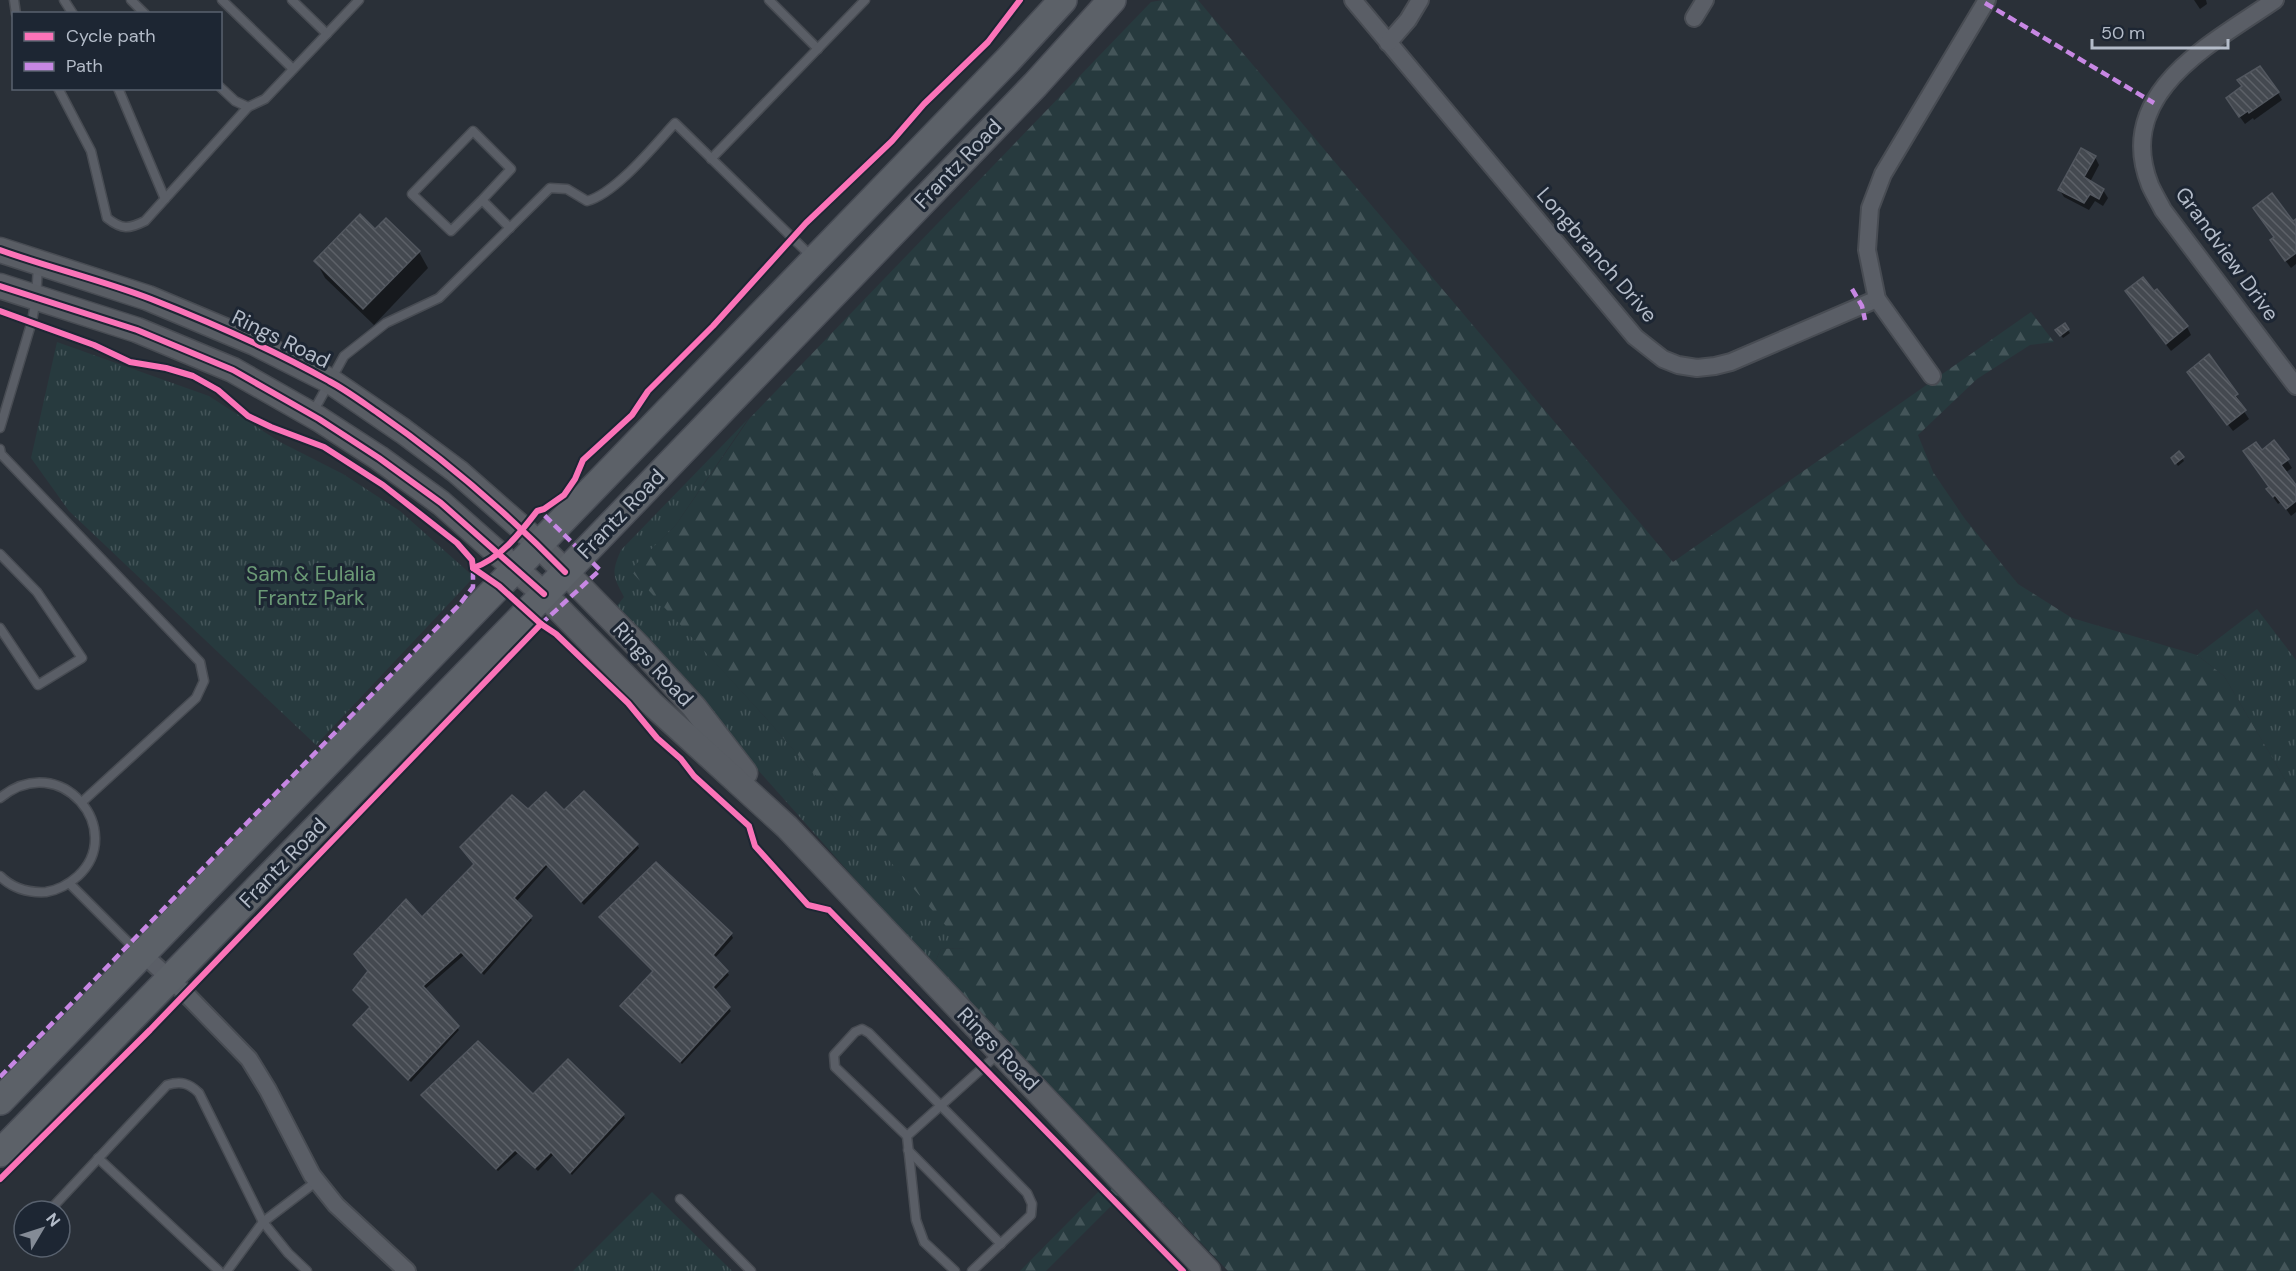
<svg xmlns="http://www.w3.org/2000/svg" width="2296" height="1271" font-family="'DM Sans',sans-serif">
	<defs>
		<pattern id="grass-tufts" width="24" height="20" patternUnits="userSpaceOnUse" patternTransform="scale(1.5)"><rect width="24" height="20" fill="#273a3e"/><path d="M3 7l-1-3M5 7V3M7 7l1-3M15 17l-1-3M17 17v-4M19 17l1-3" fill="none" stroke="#445559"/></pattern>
		<pattern id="forest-firs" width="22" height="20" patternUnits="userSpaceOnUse" patternTransform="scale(1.5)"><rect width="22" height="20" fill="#273a3e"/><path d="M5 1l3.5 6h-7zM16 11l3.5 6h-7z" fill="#445559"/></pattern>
		<pattern id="building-back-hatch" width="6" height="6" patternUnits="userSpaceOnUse" patternTransform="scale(1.5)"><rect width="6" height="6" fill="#444950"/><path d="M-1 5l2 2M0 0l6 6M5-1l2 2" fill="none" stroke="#5d6168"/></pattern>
	</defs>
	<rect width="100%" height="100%" fill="#2a3038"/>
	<g fill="url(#grass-tufts)">
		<path d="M57 342 209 396 280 442 343 474 400 511 474 577 316 745 69 511 31 458Z"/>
		<path d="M748 419 675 526 631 570 765 717 966 948 941 949 934 964 887 915 757 769 712 717 696 689 616 607 624 597C613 576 611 573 621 550Z"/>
		<path d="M2257 609 2296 660V798L2224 676 2197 655Z"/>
		<path d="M652 1192 732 1271H573Z"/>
	</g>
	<g fill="url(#forest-firs)">
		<path d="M1163 0H1198L1673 562 2031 312 2054 342 2030 345 1977 379 1918 435 1933 472 1965 519 2018 584 2072 618 2197 655 2224 676 2296 798V1271H1228L934 964 941 949 965 948 765 717 630 570 675 526 749 419 1151 2Z"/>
		<path d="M1106 1184 1120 1197 1046 1271H1020Z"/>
	</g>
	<g fill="#0007">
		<path d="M2194 0H2206L2207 4 2200 9Z"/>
		<path d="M2278 93 2282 100 2254 120 2253 118 2245 124 2232 106Z"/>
		<path d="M2095 157 2099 165 2090 182 2103 190 2108 198 2103 206 2095 201 2089 210 2064 197 2059 189Z"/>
		<path d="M2296 220V264L2291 268 2276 248Z"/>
		<path d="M375 231 419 252 428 268 374 325 325 278 316 261Z"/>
		<path d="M2131 299 2187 327 2191 335 2171 351Z"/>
		<path d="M2064 325 2070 333 2063 338 2057 330Z"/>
		<path d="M2193 380 2236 395 2241 403 2239 404 2249 419 2233 431Z"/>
		<path d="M2261 452 2287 460 2292 468 2285 473 2296 488V512L2291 516 2281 502 2278 504 2273 497Z"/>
		<path d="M2179 453 2184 461 2178 466 2173 458Z"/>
		<path d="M528 811 564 812 637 845 639 848 584 905 548 866 516 902 532 920 484 975 464 955 424 990 459 1030 411 1082 357 1028 371 1008 357 994 422 919Z"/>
		<path d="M731 934 733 938 715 958 729 975 714 991 731 1011 682 1064 622 1006 654 972Z"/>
		<path d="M533 1096 623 1115 625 1118 572 1175 554 1154 538 1171 518 1153 498 1171 425 1099Z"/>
	</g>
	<g fill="url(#building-back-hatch)" stroke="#52575f" stroke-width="1.5">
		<path d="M2260 66 2279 92 2249 113 2248 111 2239 117 2226 98 2242 86 2237 80Z"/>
		<path d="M2081 148 2096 156 2084 177 2104 189 2099 199 2090 194 2084 203 2058 190Z"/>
		<path d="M2272 193 2293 221 2296 219V253L2285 261 2270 240 2274 237 2253 208Z"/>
		<path d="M360 214 375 229 386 218 420 251 363 309 314 261Z"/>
		<path d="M2143 277 2154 291 2157 289 2188 326 2166 344 2125 291Z"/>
		<path d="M2065 323 2069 329 2060 336 2055 330Z"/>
		<path d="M2209 354 2238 394 2235 396 2246 410 2227 425 2187 372Z"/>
		<path d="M2274 440 2289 459 2281 465 2296 485V501L2286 509 2275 495 2273 497 2266 489 2269 487 2243 451 2256 442 2262 450Z"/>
		<path d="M2179 451 2184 457 2175 464 2171 458Z"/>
		<path d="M584 791 638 844 581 902 546 864 514 898 532 916 481 973 461 952 423 986 459 1026 408 1080 353 1025 370 1007 353 990 368 971 354 954 406 899 422 917 474 864 460 847 512 795 528 809 546 792 564 810Z"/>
		<path d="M656 862 732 933 713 955 728 971 713 987 730 1007 680 1062 620 1006 653 971 599 917Z"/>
		<path d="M478 1041 533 1094 568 1059 624 1114 570 1173 551 1152 535 1168 515 1150 496 1169 421 1095Z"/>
	</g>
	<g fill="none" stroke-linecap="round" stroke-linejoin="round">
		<g stroke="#484c53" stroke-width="11">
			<g id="service">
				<path d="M14 0 16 14"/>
				<path d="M64 0 73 14"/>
				<path d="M131 0 145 14"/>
				<path d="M222 0 293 69"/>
				<path d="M292 0 327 34"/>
				<path d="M769 0 818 49"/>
				<path d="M220 87 235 101 248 107 265 99 359 0"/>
				<path d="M58 88 91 151 107 218C122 230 129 229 145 221L248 107"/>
				<path d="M118 88 165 199"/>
				<path d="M711 159 865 0"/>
				<path d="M482 200 451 231 412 194 473 131 511 169 482 200 510 228"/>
				<path d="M313 412 344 356 386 323 439 298 550 188 567 189 587 201C615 194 654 146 675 123L812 257"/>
				<path d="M0 428 32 321 36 299 38 266"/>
				<path d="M0 449 1 454 200 662 204 681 196 698 82 802"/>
				<path d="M0 554 37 592 82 658 38 685 0 628"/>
				<path d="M0 798C61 748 127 831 78 876 68 885 58 890 46 892 29 893 12 888 0 876"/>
				<path d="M70 884 129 943 141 952"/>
				<path d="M907 1136 835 1067 834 1055 855 1032 862 1029 869 1033 1027 1193 1032 1204 1031 1215 972 1271"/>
				<path d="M908 1150 1001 1244"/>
				<path d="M98 1158 219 1271"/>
				<path d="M680 1199 751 1271"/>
				<path d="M50 1210 167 1085C181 1081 189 1083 199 1093L263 1222 288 1253 307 1271"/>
				<path d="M227 1271 263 1222 317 1181"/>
				<path d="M955 1271 924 1242 916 1220 907 1136 998 1054"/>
			</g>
		</g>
		<g stroke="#484c53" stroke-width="20">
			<g id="minor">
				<path d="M1353 0 1635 337 1663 359 1678 365 1697 368 1715 366 1731 362 1877 299"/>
				<path d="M2275 0C2213 43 2113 92 2150 185 2154 194 2159 202 2163 210L2296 386"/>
				<path d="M1694 18 1705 0"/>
				<path d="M1388 43 1408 20 1420 0"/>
				<path d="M1932 376 1877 299 1867 250 1870 208 1883 174 1987 0"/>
				<path d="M143 954 184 992 249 1059 268 1090 312 1175 336 1205 407 1271"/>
			</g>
		</g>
		<g stroke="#484c53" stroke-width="27">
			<g id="secondary">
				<path d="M0 250 148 298 255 343 330 381 403 431 458 472 523 529 640 648 694 707 745 773"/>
				<path d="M0 286 137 330 233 370 319 419 379 458 441 503 544 594 651 703 787 827 1208 1271"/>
			</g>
		</g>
		<g stroke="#484c55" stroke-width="30">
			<g id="primary">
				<path d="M0 1101 1008 60 1063 0"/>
				<path d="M0 1153 527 612 1035 85 1112 0"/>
			</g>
		</g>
		<use href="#service" stroke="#5a5e66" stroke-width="8"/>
		<use href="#minor" stroke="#5a5e66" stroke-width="16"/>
		<use href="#secondary" stroke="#595d64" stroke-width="24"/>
		<use href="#primary" stroke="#5c6168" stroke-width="27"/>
		<g stroke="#c787e3" stroke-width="4.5" stroke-dasharray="9 4.5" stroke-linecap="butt">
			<path d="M1985 3 2154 103"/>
			<path d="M1852 289 1862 306 1865 320"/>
			<path d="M541 624 600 570 542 513 544 509"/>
			<path d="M0 1077 459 605 473 587V568"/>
		</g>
		<g stroke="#1d2633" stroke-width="10">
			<g id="cycleway">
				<path d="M0 250C50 268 102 280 151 299 212 323 272 349 329 381 346 390 362 402 378 413 446 460 507 513 565 572"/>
				<path d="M0 286 137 330 233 370 319 419 379 458 441 503 544 594"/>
				<path d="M0 311 94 345 130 362 166 368 193 376 218 390 248 416 271 427 324 447 383 485 457 543 472 560 473 568 499 586 541 624 556 634 628 703 657 738 681 759 694 776 749 826 755 846 808 905 829 910 1183 1271"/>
				<path d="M473 568C500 559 520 533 537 511L544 509 564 495 575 479 583 460 632 415 648 391 713 326 806 223 892 141 924 104 988 42 1020 0"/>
				<path d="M0 1179 150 1030 541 624"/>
			</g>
		</g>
		<use href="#cycleway" stroke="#fb73b8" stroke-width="6"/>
	</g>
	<g text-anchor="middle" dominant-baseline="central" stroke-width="6" stroke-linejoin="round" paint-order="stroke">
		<g font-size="21" fill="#b4bcc9" stroke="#1d2633">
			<text transform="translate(958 164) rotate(-46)">Frantz Road</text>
			<text transform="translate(2227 254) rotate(54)">Grandview Drive</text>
			<text transform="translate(1597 255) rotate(49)">Longbranch Drive</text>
			<text transform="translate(281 339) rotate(26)">Rings Road</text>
			<text transform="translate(621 514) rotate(-46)">Frantz Road</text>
			<text transform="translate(653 664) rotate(47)">Rings Road</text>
			<text transform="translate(283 863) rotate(-46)">Frantz Road</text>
			<text transform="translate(998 1049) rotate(46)">Rings Road</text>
		</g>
		<g font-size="21" fill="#6b9a76" stroke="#1d2633">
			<text x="311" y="574">Sam &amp; Eulalia<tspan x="311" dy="24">Frantz Park</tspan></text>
		</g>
	</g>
	<rect x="12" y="12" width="210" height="78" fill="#1d2633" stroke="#59626f" stroke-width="1.5"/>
	<rect x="24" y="32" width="30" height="9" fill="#fb73b8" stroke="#59626f" stroke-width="1.5"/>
	<text x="66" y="42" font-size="18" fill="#b4bcc9">Cycle path</text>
	<rect x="24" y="62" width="30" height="9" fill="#c787e3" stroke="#59626f" stroke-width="1.5"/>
	<text x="66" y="72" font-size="18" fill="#b4bcc9">Path</text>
	<g transform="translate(42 1229) rotate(51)"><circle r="28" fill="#1d2633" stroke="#59626f" stroke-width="1.5"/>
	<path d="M0-4.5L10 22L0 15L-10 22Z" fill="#848b96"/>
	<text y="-9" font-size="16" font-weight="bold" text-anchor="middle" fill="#b4bcc9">N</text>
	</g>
	<path d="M2092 39v9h136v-9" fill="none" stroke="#b4bcc9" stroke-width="3"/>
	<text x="2101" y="39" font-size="18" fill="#b4bcc9" stroke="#1d2633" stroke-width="4.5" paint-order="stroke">50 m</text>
</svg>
